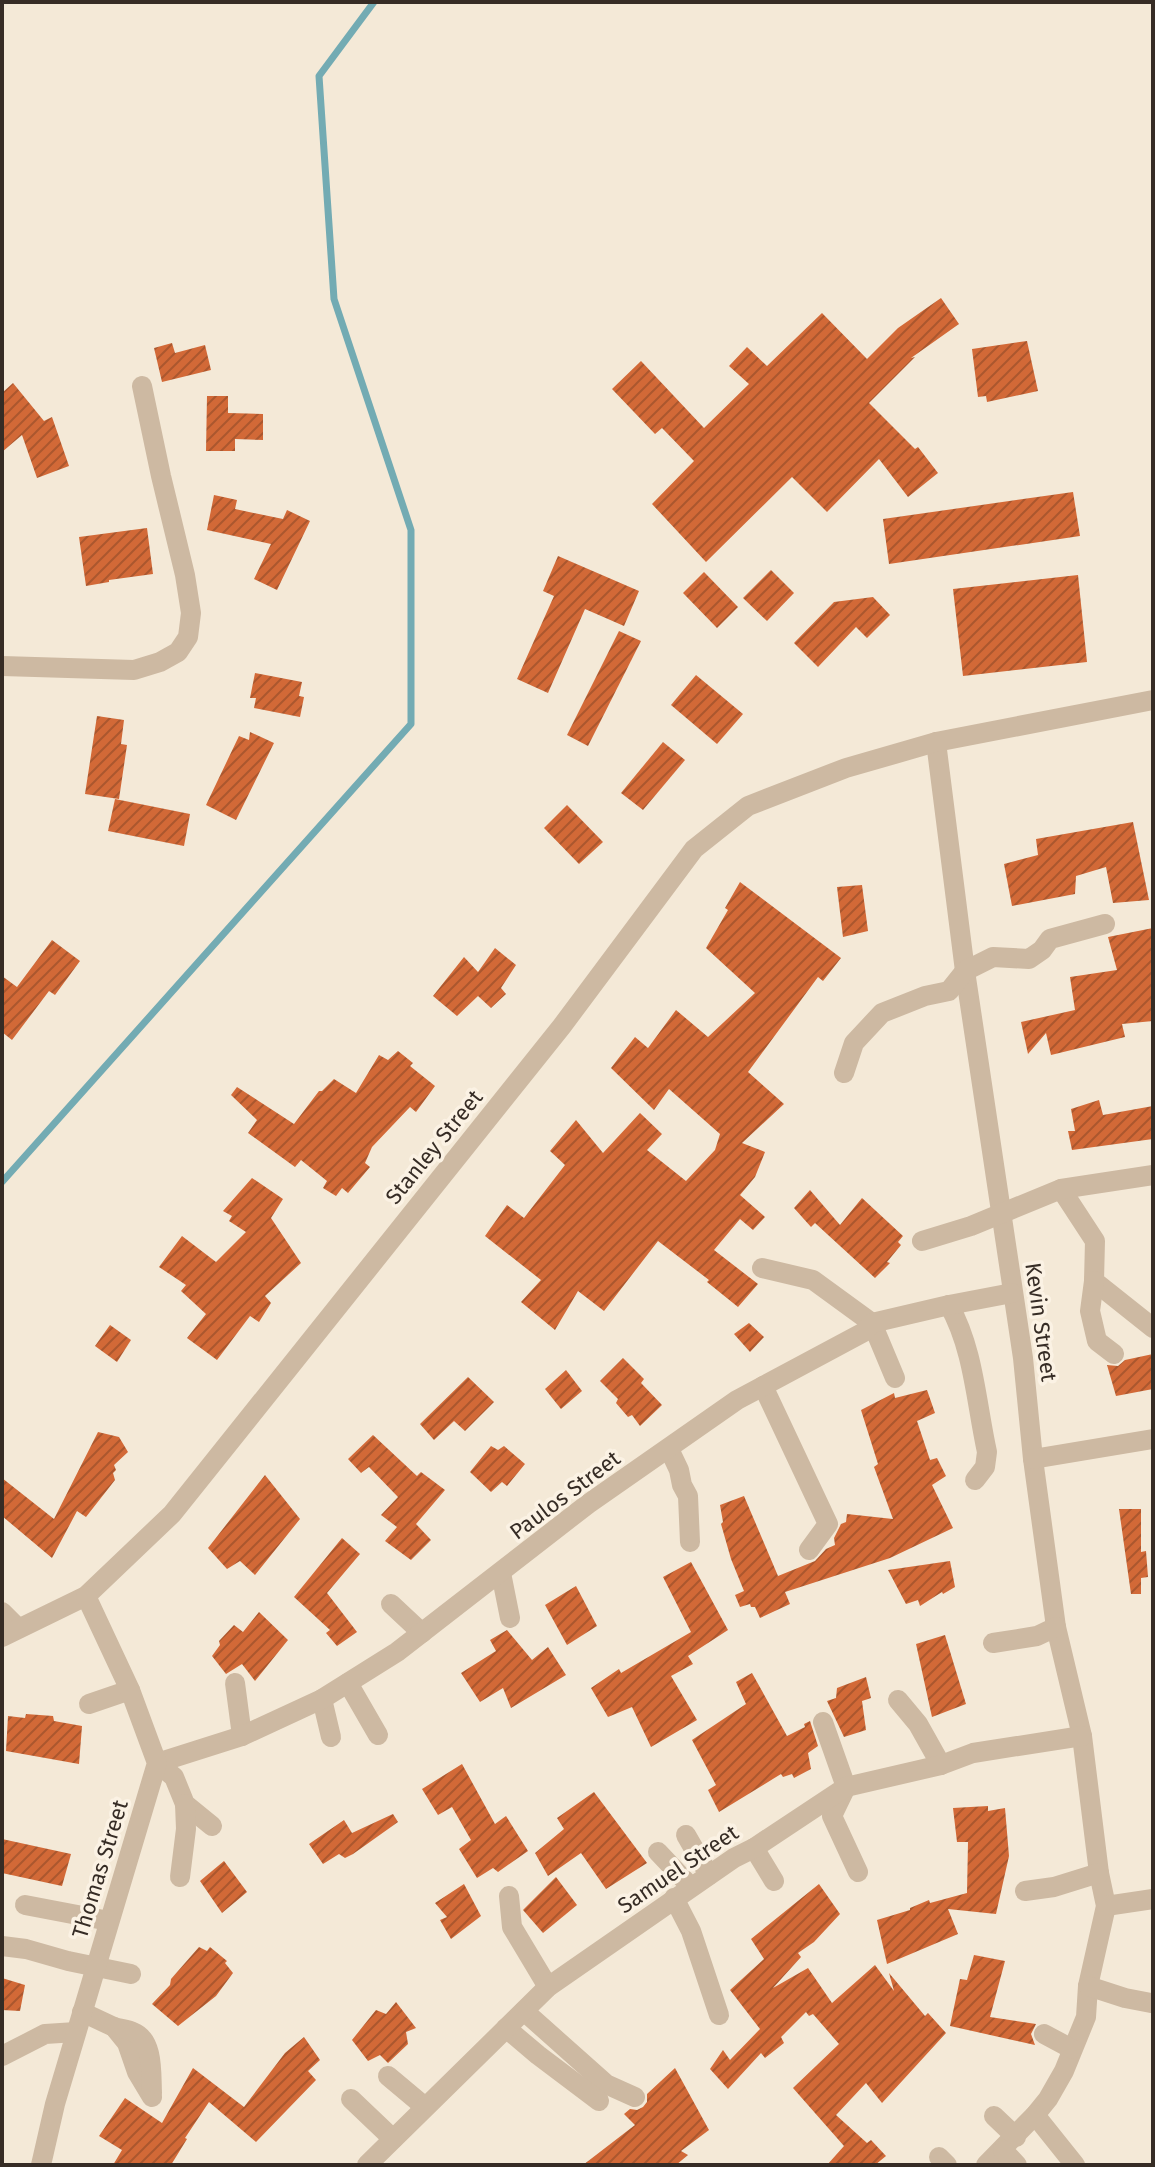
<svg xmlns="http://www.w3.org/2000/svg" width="1155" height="2167" font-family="'Fira Sans',sans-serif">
	<defs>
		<pattern id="building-hatch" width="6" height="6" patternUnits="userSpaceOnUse" patternTransform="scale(2)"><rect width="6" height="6" fill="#d26937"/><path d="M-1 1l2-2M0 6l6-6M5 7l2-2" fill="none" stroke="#ab572e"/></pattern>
	</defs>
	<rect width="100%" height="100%" fill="#f4e9d7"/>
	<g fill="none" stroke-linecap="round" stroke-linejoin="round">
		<path stroke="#73abb3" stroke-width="7" d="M2 1182 411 724V530L334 299 319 76 374 2"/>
	</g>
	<g fill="url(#building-hatch)">
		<path d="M941 298 959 324 911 358 915 357 869 403 915 449 918 447 938 473 908 497 879 459 827 512 792 477 706 562 652 504 694 461 662 428 655 434 612 389 641 361 704 428 749 384 729 366 747 347 767 366 822 313 867 359 898 328Z"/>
		<path d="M1027 341 1038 391 987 402 986 396 978 397 972 349Z"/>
		<path d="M172 343 175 353 205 345 211 370 162 382 154 348Z"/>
		<path d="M13 383 44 421 52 417 69 466 37 478 22 435 2 452V393Z"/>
		<path d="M207 396H228V413L263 414V440L235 439V451H206Z"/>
		<path d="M1073 492 1080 536 889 564 883 519Z"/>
		<path d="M214 495 237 500 235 509 283 519 287 510 310 521 277 590 254 579 271 544 207 530Z"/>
		<path d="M147 528 153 574 109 580V582L86 586 79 537Z"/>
		<path d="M558 556 639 591 624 626 585 609 548 693 517 679 554 596 543 591Z"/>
		<path d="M771 570 794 593 767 621 743 598Z"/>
		<path d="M704 572 738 607 717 628 683 593Z"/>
		<path d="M1078 575 1087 662 963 676 953 589Z"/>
		<path d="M873 597 890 615 867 638 856 627 818 667 794 643 834 602Z"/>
		<path d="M619 631 641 641 588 746 567 735Z"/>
		<path d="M255 673 302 682 299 696 304 697 300 717 254 708 256 698H250Z"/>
		<path d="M696 675 743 714 717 744 671 705Z"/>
		<path d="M97 716 124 720 121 744 127 745 119 799 85 794Z"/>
		<path d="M250 732 274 743 236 820 206 805 239 736 249 740Z"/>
		<path d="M663 742 685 760 643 810 621 793Z"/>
		<path d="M115 799 190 814 184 846 108 831Z"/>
		<path d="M567 805 603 842 579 864 544 828Z"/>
		<path d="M1133 822 1149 900 1113 903 1106 867 1076 876 1075 894 1012 906 1004 864 1038 855 1036 839Z"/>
		<path d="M740 882 841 958 823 981 818 977 748 1072 784 1104 742 1143 765 1152 755 1177 740 1195 765 1217 753 1230 740 1219 714 1250 758 1284 738 1307 707 1282 709 1280 658 1241 604 1311 578 1291 555 1330 521 1302 541 1280 485 1236 507 1205 524 1218 565 1165 550 1151 576 1120 603 1153 640 1113 662 1134 647 1150 686 1181 715 1150 720 1134 669 1089 654 1110 611 1068 635 1037 648 1048 676 1010 708 1037 755 993 706 948 728 910 725 908Z"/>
		<path d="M862 885 868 931 843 937 837 887Z"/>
		<path d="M1153 928V1021L1122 1024 1125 1037 1051 1055 1046 1033 1028 1054 1021 1022 1075 1010 1070 977 1117 970 1108 937Z"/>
		<path d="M52 940 80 961 55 995 49 991 12 1040 2 1032V976L17 987Z"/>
		<path d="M495 948 516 965 501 988 506 994 491 1008 478 996 457 1016 433 996 464 957 478 972Z"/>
		<path d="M398 1051 413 1063 410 1066 435 1086 416 1112 410 1107 372 1147 365 1163 370 1167 348 1193 342 1188 336 1196 323 1188 327 1181 301 1160 295 1167 248 1133 257 1120 231 1095 237 1087 294 1124 319 1091H322L334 1079 356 1093 379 1055 388 1060Z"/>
		<path d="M1099 1100 1103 1115 1153 1106V1139L1072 1150 1068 1131H1075L1071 1109Z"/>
		<path d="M252 1178 283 1199 271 1218 301 1263 265 1296 271 1303 259 1322 250 1316 217 1360 187 1338 206 1314 181 1291 186 1285 159 1267 182 1236 216 1262 246 1232 229 1221 232 1216 223 1211Z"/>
		<path d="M810 1190 840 1225 862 1198 903 1236 898 1242 901 1245 887 1262 890 1263 875 1278 815 1223 811 1227 794 1208Z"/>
		<path d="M749 1323 764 1337 750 1352 734 1334Z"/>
		<path d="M110 1325 131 1340 117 1362 95 1346Z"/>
		<path d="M1153 1354V1389L1116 1396 1107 1365 1118 1366 1125 1360Z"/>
		<path d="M623 1358 644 1379 641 1383 662 1405 640 1426 632 1415 628 1417 616 1403 618 1399 600 1381Z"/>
		<path d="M566 1370 582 1391 561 1409 545 1389Z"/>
		<path d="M468 1377 494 1402 465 1431 454 1421 434 1440 420 1424Z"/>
		<path d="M927 1390 935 1413 917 1421 930 1460 937 1458 946 1476 932 1485 953 1528 890 1558 785 1592 790 1604 760 1618 755 1607H751L750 1604 740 1607 735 1595 744 1591 731 1559 721 1524 723 1522 720 1505 744 1496 778 1576 815 1561 826 1549 835 1545 834 1538 841 1524 846 1522 847 1514 893 1519 874 1467 878 1464 861 1410 894 1393 895 1398Z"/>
		<path d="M98 1432 119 1437 128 1452 114 1465 116 1470 113 1473 115 1480 86 1517 77 1511 52 1558 2 1516V1478L54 1519Z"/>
		<path d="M373 1435 417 1476 421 1472 445 1490 416 1524 431 1540 411 1560 385 1541 397 1527 381 1515 398 1497 369 1467 361 1473 348 1459Z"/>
		<path d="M491 1446 498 1450 504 1446 525 1464 507 1486 502 1482 491 1492 470 1472Z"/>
		<path d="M265 1475 300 1519 255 1575 240 1561 227 1569 208 1548Z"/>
		<path d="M1119 1509H1141V1552L1146 1551 1148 1577 1141 1578V1594H1131Z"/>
		<path d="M342 1538 360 1554 327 1593 357 1632 337 1646 326 1633 330 1630 294 1597Z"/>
		<path d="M950 1561 955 1587 943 1594 942 1592 920 1606 918 1600 906 1604 888 1570Z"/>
		<path d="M691 1562 728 1630 688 1656 693 1664 671 1676 697 1720 651 1747 632 1707 608 1717 591 1688 619 1669 621 1673 691 1632 663 1577Z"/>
		<path d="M576 1586 597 1626 567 1645 545 1605Z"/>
		<path d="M259 1612 288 1640 255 1681 242 1664 226 1674 212 1656 220 1645 219 1641 234 1625 243 1632Z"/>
		<path d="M507 1630 532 1660 548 1647 566 1675 511 1708 503 1688 480 1702 461 1673 496 1651 490 1640Z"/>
		<path d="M945 1635 966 1704 932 1717 916 1644Z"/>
		<path d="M752 1673 787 1736 805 1727 804 1724 810 1721 818 1746 808 1753 811 1769 794 1778 792 1774 783 1777 781 1774 719 1812 708 1790 716 1785 692 1740 746 1704 736 1682Z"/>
		<path d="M866 1677 871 1698 862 1701 866 1730 844 1737 827 1701 836 1698 837 1688Z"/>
		<path d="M26 1714 53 1716 54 1721 82 1726 79 1764 6 1751 8 1716 25 1718Z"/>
		<path d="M462 1764 495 1824 506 1816 528 1851 498 1872 493 1868 477 1878 459 1849 471 1840 452 1807 438 1815 422 1789Z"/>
		<path d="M594 1792 647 1863 606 1889 581 1853 548 1876 535 1853 564 1829 557 1818Z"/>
		<path d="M988 1806V1811L1005 1808 1009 1856 996 1914 948 1909 958 1934 887 1964 877 1920 910 1910V1908L929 1900 930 1903 967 1893 968 1842H957L953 1808Z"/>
		<path d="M393 1814 398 1822 353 1854 345 1858 339 1854 323 1864 309 1844 344 1820 352 1833Z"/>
		<path d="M2 1839 71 1854 62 1886 2 1873Z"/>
		<path d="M224 1861 247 1892 222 1913 200 1881Z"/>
		<path d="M556 1877 577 1905 543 1933 523 1910Z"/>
		<path d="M464 1884 481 1916 451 1939 440 1920 447 1917 435 1903Z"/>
		<path d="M819 1884 840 1914 814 1942 798 1953 801 1957 773 1988 808 1968 832 2003 875 1965 894 1991 889 1973 925 2016 928 2013 946 2033 882 2103 866 2083 836 2115 867 2143 871 2140 886 2156 875 2165H827L844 2146 793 2088 839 2044 813 2014 809 2016 806 2012 781 2037 784 2043 765 2058 761 2053 728 2089 710 2069 723 2050 730 2060 760 2029 730 1990 764 1959 751 1939Z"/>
		<path d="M199 1947 207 1951 210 1947 227 1961 225 1963 233 1973 216 1996 178 2026 152 2004 170 1985 171 1979Z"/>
		<path d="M974 1955 1005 1961 990 2017 1036 2024 1031 2034 1035 2045 950 2026 960 1979 967 1980Z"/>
		<path d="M2 1978 25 1985 20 2011 2 2010Z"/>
		<path d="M396 2002 416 2028 406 2032 408 2044 388 2063 380 2055 368 2061 352 2040 376 2010 386 2014Z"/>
		<path d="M304 2037 320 2060 308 2071 316 2080 256 2142 209 2102 185 2138 187 2139 171 2165H113L122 2150 99 2136 125 2098 162 2123 193 2068 244 2107 285 2053Z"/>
		<path d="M675 2068 709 2130 681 2151 688 2155 676 2165H583L635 2125 624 2114 630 2109 637 2110 643 2107 647 2102V2094Z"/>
	</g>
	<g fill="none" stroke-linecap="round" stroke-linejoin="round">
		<g stroke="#cdb9a2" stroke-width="20">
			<path d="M2 666 134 670 160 662 178 652 188 637 191 613 185 575 161 476 142 386"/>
			<path d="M936 742 965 971 1023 1358 1033 1459 1056 1627 1082 1736 1099 1873 1106 1906 1088 1986 1086 2017 1064 2071 1048 2099 1035 2115 986 2165"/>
			<path d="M844 1073 854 1043 882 1013 925 996 949 991 965 971 993 957 1029 959 1042 950 1050 939 1105 924"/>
			<path d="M1061 1189 1095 1241 1094 1281 1153 1328"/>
			<path d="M922 1241 971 1226 1061 1189 1153 1175"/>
			<path d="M762 1268 813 1280 872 1323 895 1378"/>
			<path d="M1094 1281 1090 1311 1097 1341 1114 1354"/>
			<path d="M949 1305C974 1350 976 1402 987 1452L985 1467 975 1480"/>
			<path d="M763 1386 828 1524 809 1550"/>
			<path d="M669 1449 679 1470 682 1485 688 1496 690 1542"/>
			<path d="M1033 1459 1153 1439"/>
			<path d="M501 1573 510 1618"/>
			<path d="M391 1604 422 1633"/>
			<path d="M2 1612 18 1628"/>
			<path d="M2 1637 86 1596 172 1514 562 1026 694 849 748 806 846 768 936 742 1153 700"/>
			<path d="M993 1643 1037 1636 1056 1627"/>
			<path d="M235 1683 242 1736"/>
			<path d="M348 1683 378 1735"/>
			<path d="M322 1699 331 1737"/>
			<path d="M898 1700 918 1724 941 1765"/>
			<path d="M89 1704 130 1690"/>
			<path d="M823 1722 846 1787 832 1816 858 1872"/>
			<path d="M157 1763 242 1736 322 1699 397 1652 588 1504 737 1400 864 1332 872 1323 949 1305 1012 1293"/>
			<path d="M157 1763 174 1777 185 1804 212 1826"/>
			<path d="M686 1835 709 1875"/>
			<path d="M754 1848 774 1881"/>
			<path d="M658 1852 691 1887"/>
			<path d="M180 1877 186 1829 185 1804"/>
			<path d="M1025 1891 1054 1887 1099 1873"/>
			<path d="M509 1896 512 1927 548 1987"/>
			<path d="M674 1898 691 1931 719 2015"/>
			<path d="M25 1905 109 1921"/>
			<path d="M1106 1906 1153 1899"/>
			<path d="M2 1946 26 1949 68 1961 131 1974"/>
			<path d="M1088 1986 1125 1998 1151 2003"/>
			<path d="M524 2011 606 2084 635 2097"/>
			<path d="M82 2012 114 2027 127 2043 137 2072 152 2097"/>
			<path d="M114 2027C120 2029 128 2029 133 2032 154 2040 151 2074 152 2093"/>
			<path d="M506 2028 538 2055 599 2101"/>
			<path d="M1044 2034 1072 2049"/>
			<path d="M2 2056 45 2034 76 2032"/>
			<path d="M388 2076 425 2107"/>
			<path d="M351 2099 393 2139"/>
			<path d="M1035 2115 1075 2165"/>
			<path d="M994 2116 1016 2137"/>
			<path d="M1003 2150 1017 2165"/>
			<path d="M939 2157 947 2165"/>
			<path d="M41 2165 55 2104 157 1763 130 1690 86 1596"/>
			<path d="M367 2165 548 1987 734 1858 754 1848 846 1787 941 1765 973 1753 1082 1736"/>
		</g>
	</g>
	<g text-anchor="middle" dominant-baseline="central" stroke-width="7" stroke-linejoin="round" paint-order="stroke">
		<g font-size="22" fill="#362c25" stroke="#fbf2e4">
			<text transform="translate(434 1147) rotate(-51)">Stanley Street</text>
			<text transform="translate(1041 1322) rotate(82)">Kevin Street</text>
			<text transform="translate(565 1495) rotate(-37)">Paulos Street</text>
			<text transform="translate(100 1869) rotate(-73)">Thomas Street</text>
			<text transform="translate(678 1869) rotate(-34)">Samuel Street</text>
		</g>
	</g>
	<rect width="1155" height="2167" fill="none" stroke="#362c25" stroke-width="8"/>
</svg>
